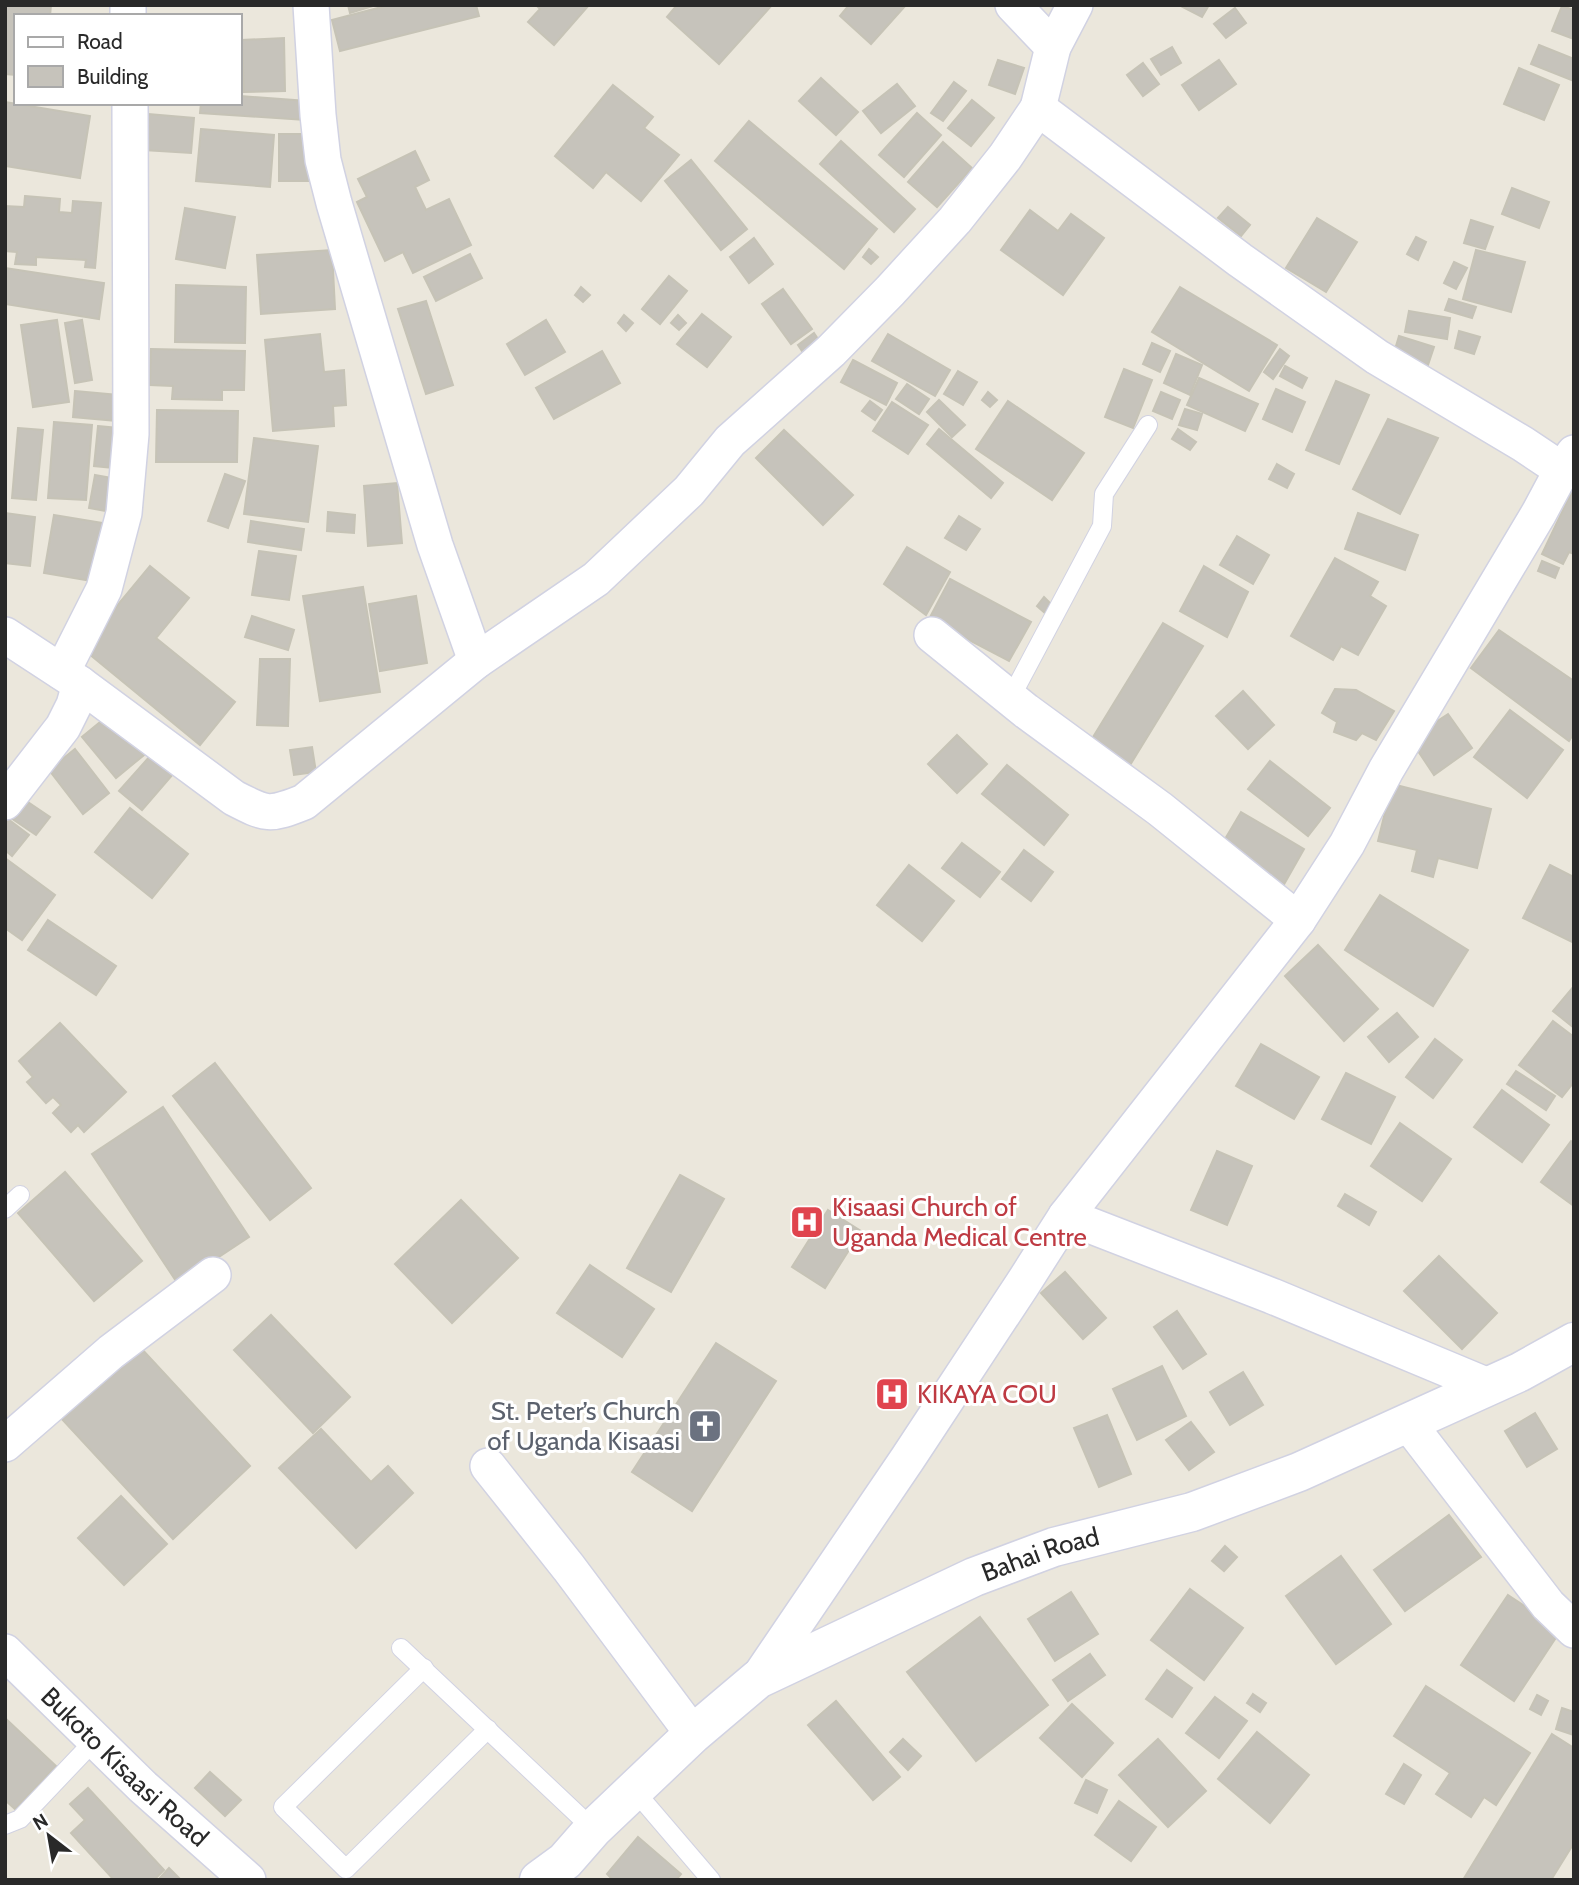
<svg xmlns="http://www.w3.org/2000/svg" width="1579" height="1885" font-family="Cabin,sans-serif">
	<rect width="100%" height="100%" fill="#ebe7dc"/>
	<g fill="#c6c3bb" stroke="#c6c3b6" stroke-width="2">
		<path d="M5 5H51L50 16H16V75L5 74Z"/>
		<path d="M348 5H376L350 13Z"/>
		<path d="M389 5H476L479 16 340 51 332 20Z"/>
		<path d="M536 5H589L554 45 528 22 540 9Z"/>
		<path d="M677 5H772L719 64 667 17Z"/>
		<path d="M849 5H906L871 44 840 16Z"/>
		<path d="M1179 5H1209L1202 17Z"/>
		<path d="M1562 6 1574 10V39L1552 31Z"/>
		<path d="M1235 8 1246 23 1226 38 1214 24Z"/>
		<path d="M284 38 285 91 244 92 242 40Z"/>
		<path d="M1539 45 1574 59V81L1531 64Z"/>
		<path d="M1172 47 1181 63 1161 75 1151 59Z"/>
		<path d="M998 60 1024 68 1015 94 989 85Z"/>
		<path d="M1219 60 1236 84 1199 110 1182 85Z"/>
		<path d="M1143 63 1159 84 1143 96 1127 75Z"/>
		<path d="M1519 68 1559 85 1544 120 1504 104Z"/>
		<path d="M821 78 858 112 836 135 799 101Z"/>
		<path d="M954 82 966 91 943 121 931 113Z"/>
		<path d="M897 84 915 106 881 133 863 111Z"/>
		<path d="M613 85 653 117 644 128 679 155 641 201 606 172 593 188 555 156Z"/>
		<path d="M240 96 307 101 305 120 200 113 201 103H240Z"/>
		<path d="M972 100 994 118 971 146 948 128Z"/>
		<path d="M5 102 90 116 80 178 5 166Z"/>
		<path d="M917 113 941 135 904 177 879 155Z"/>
		<path d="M148 114 194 118 191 153 144 150Z"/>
		<path d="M749 121 877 229 844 269 715 161Z"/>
		<path d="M201 129 274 135 270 187 196 181Z"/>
		<path d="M279 134H311L310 181H279Z"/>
		<path d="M841 141 915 209 894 232 820 164Z"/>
		<path d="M943 142 972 168 937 207 908 182Z"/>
		<path d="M415 151 429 180 415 187 426 210 449 199 471 245 413 273 403 252 385 261 357 202 367 197 358 179Z"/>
		<path d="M691 160 747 229 721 250 665 181Z"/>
		<path d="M1512 188 1549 202 1539 228 1502 214Z"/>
		<path d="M25 196 60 199 59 212 72 213 73 201 101 203 95 268 85 267 86 260 36 257V265L15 264 17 252 5 251V206L24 207Z"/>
		<path d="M1228 207 1250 225 1241 236 1218 218Z"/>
		<path d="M185 208 235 217 225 268 176 259Z"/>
		<path d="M1030 210 1058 231 1071 214 1104 238 1063 295 1001 250Z"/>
		<path d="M1317 218 1357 242 1326 292 1286 268Z"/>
		<path d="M1471 220 1493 227 1485 249 1464 243Z"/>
		<path d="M1416 237 1426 242 1418 260 1407 254Z"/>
		<path d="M754 238 773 264 749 283 730 257Z"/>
		<path d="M869 249 878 257 871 264 863 257Z"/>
		<path d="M332 250 335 309 261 314 257 255Z"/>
		<path d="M1476 250 1525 262 1511 312 1463 299Z"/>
		<path d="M470 254 482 278 436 301 424 277Z"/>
		<path d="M1454 262 1467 268 1456 289 1444 283Z"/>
		<path d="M5 268 104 283 99 319 5 304Z"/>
		<path d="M669 276 687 291 660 324 642 309Z"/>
		<path d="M176 285 246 287 245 343 175 342Z"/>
		<path d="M581 287 590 295 583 302 575 295Z"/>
		<path d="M1180 287 1277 345 1249 391 1152 332Z"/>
		<path d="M783 289 812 329 791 344 762 304Z"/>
		<path d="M1449 299 1476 307 1472 318 1445 310Z"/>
		<path d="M426 301 453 385 426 394 398 309Z"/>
		<path d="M1409 311 1450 318 1447 339 1405 332Z"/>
		<path d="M702 314 731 337 707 367 677 344Z"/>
		<path d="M624 315 633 323 626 331 618 323Z"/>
		<path d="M678 315 686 323 679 330 671 323Z"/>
		<path d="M57 320 69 402 33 407 21 325Z"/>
		<path d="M82 320 92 380 75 383 65 323Z"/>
		<path d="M546 320 565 352 525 375 507 344Z"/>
		<path d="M1459 331 1480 337 1474 354 1455 348Z"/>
		<path d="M814 333 820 342 804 354 798 345Z"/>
		<path d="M320 334 324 372 344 370 346 405 333 406 334 426 273 431 265 340Z"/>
		<path d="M888 334 950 370 935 396 872 361Z"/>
		<path d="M1399 336 1434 347 1427 368 1393 356Z"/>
		<path d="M1152 343 1170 351 1160 372 1143 364Z"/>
		<path d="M151 349 245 351 244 390H222V400L172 399 173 386 150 385Z"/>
		<path d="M1280 349 1289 356 1273 379 1264 372Z"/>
		<path d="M602 351 620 383 554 419 536 388Z"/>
		<path d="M1176 354 1202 365 1190 395 1164 383Z"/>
		<path d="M853 360 897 383 886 405 841 382Z"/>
		<path d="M1285 366 1307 378 1302 388 1280 376Z"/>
		<path d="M1124 369 1152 380 1133 428 1105 417Z"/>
		<path d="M958 371 977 382 963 405 944 394Z"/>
		<path d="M1199 378 1258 404 1245 431 1187 405Z"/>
		<path d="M1336 381 1369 395 1339 464 1306 450Z"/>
		<path d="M907 384 929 399 919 414 896 399Z"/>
		<path d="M1276 389 1305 402 1292 432 1263 419Z"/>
		<path d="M75 391 118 395 116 421 73 417Z"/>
		<path d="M988 392 997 400 990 407 982 400Z"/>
		<path d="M1161 392 1180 400 1172 419 1153 411Z"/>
		<path d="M939 400 965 425 952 437 927 412Z"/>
		<path d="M870 401 882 410 875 420 862 411Z"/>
		<path d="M1008 401 1084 453 1052 500 976 449Z"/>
		<path d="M892 402 928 425 908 454 873 431Z"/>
		<path d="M1185 409 1202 414 1197 430 1179 425Z"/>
		<path d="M157 410 238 411 237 462H156Z"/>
		<path d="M1388 419 1438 438 1400 514 1353 489Z"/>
		<path d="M54 422 92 425 86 500 48 498Z"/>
		<path d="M98 426 118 428 113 468 94 466Z"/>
		<path d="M18 428 43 430 36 500 12 498Z"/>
		<path d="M939 429 1003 483 991 498 927 444Z"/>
		<path d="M1178 429 1196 442 1190 450 1172 439Z"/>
		<path d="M784 430 853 495 823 525 756 458Z"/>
		<path d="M254 438 318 446 308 522 244 514Z"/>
		<path d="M1277 464 1294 474 1287 488 1269 479Z"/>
		<path d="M225 474 245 481 228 528 208 521Z"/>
		<path d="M95 475 112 478 106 511 89 508Z"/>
		<path d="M397 483 402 543 368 546 364 486Z"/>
		<path d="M1572 491H1574V554L1569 552 1563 564 1542 554Z"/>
		<path d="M328 512 355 515 354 533 327 531Z"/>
		<path d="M5 513 35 517 30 566 5 563Z"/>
		<path d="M1358 513 1418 535 1405 570 1345 549Z"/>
		<path d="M54 515 103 523 92 581 44 573Z"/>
		<path d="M959 516 980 529 966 550 945 538Z"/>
		<path d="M251 521 304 529 301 550 248 542Z"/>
		<path d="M1237 536 1269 555 1253 584 1220 565Z"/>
		<path d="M907 547 950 572 926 615 884 584Z"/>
		<path d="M259 551 296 556 289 600 252 595Z"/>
		<path d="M1335 558 1378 582 1370 596 1386 606 1358 655 1341 646 1333 660 1291 636Z"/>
		<path d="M1542 561 1559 568 1555 578 1538 571Z"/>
		<path d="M150 566 189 598 156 638 235 702 200 745 82 648Z"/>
		<path d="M1204 566 1248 592 1227 637 1180 611Z"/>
		<path d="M950 579 1031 622 1009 661 929 619Z"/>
		<path d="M363 587 380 692 320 701 303 596Z"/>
		<path d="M416 596 427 663 380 671 369 604Z"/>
		<path d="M1044 597 1052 605 1045 613 1037 606Z"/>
		<path d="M252 616 294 630 288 650 245 637Z"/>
		<path d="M1163 623 1203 646 1127 770 1090 742Z"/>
		<path d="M1499 630 1574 681V733L1569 741 1471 668Z"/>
		<path d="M260 659H290L288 726 257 725Z"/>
		<path d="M1335 689 1356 690 1394 711 1376 740 1362 733 1356 740 1334 732 1337 722 1322 713Z"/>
		<path d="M1243 691 1274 725 1248 749 1216 716Z"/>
		<path d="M1510 710 1563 750 1527 798 1474 757Z"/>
		<path d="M110 714 144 755 116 778 82 737Z"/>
		<path d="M1448 714 1472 748 1434 775 1410 739Z"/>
		<path d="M957 735 987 764 957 793 928 764Z"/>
		<path d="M312 747 316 772 294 775 290 750Z"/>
		<path d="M75 749 109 793 83 814 49 770Z"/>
		<path d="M151 755 173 774 142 810 119 791Z"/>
		<path d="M1270 761 1330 808 1308 836 1248 789Z"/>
		<path d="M1007 765 1068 815 1044 845 982 794Z"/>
		<path d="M1392 784 1491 809 1477 868 1438 858 1433 877 1412 871 1417 850 1378 841Z"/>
		<path d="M16 794 50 817 36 835 5 814Z"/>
		<path d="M130 808 188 854 152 898 95 852Z"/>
		<path d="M1241 812 1304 849 1282 888 1218 851Z"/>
		<path d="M8 819 29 835 12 856 5 850V824Z"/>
		<path d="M962 843 1000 872 980 897 942 868Z"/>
		<path d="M1024 850 1053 872 1031 901 1002 879Z"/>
		<path d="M5 858 55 895 22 940 5 928Z"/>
		<path d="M909 865 954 901 922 941 877 905Z"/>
		<path d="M1550 865 1574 877V943L1523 918Z"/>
		<path d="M1380 895 1468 950 1433 1006 1345 950Z"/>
		<path d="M48 920 116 966 96 995 28 950Z"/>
		<path d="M1318 945 1378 1009 1344 1041 1285 976Z"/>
		<path d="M1574 986V1028L1553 1011Z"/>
		<path d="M1397 1013 1418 1037 1389 1062 1368 1037Z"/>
		<path d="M1553 1021 1574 1037V1082L1562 1097 1519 1065Z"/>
		<path d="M60 1023 126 1092 84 1132 78 1125 71 1132 53 1113 61 1105 53 1097 46 1103 27 1082 33 1077 19 1061Z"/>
		<path d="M1435 1039 1462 1060 1433 1098 1406 1077Z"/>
		<path d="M1261 1044 1319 1077 1294 1119 1236 1086Z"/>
		<path d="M215 1063 311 1188 270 1220 173 1096Z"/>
		<path d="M1516 1071 1555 1096 1546 1110 1507 1084Z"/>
		<path d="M1346 1073 1395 1097 1371 1144 1322 1119Z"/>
		<path d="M1502 1090 1549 1125 1522 1162 1474 1127Z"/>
		<path d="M163 1107 249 1237 178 1284 92 1154Z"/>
		<path d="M1400 1123 1451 1159 1422 1201 1371 1166Z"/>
		<path d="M1571 1141 1574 1143V1206L1541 1182Z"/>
		<path d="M1217 1151 1252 1166 1227 1225 1191 1210Z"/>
		<path d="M65 1172 142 1261 94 1301 18 1213Z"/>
		<path d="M680 1175 724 1199 671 1292 627 1268Z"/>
		<path d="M1345 1194 1376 1212 1369 1225 1338 1206Z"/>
		<path d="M461 1200 518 1258 452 1323 395 1264Z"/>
		<path d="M828 1210 861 1231 825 1288 792 1267Z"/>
		<path d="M1439 1256 1497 1313 1462 1349 1404 1291Z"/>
		<path d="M590 1265 654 1309 622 1357 557 1313Z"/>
		<path d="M1065 1272 1106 1318 1083 1339 1041 1293Z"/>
		<path d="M1177 1311 1206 1354 1183 1369 1154 1327Z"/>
		<path d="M271 1315 350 1397 313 1433 234 1350Z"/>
		<path d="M716 1343 776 1381 692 1511 632 1472Z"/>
		<path d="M139 1346 250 1466 173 1539 61 1418Z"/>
		<path d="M1162 1366 1186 1416 1137 1440 1113 1389Z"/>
		<path d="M1243 1372 1263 1405 1230 1425 1210 1392Z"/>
		<path d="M1535 1413 1557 1449 1527 1467 1505 1431Z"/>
		<path d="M1107 1415 1131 1474 1099 1487 1074 1428Z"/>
		<path d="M1191 1422 1214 1452 1189 1470 1166 1440Z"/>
		<path d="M321 1429 371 1482 388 1466 413 1493 356 1548 279 1468Z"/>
		<path d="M121 1496 167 1544 124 1585 78 1538Z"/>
		<path d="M1449 1515 1481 1557 1405 1611 1374 1570Z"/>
		<path d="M1225 1546 1237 1557 1224 1571 1212 1561Z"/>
		<path d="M1341 1556 1391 1624 1336 1664 1286 1596Z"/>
		<path d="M1190 1589 1243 1628 1204 1680 1151 1640Z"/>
		<path d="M1071 1592 1098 1634 1055 1661 1028 1619Z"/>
		<path d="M1508 1595 1561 1630 1514 1701 1461 1665Z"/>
		<path d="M980 1617 1048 1705 976 1761 907 1672Z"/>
		<path d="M1090 1654 1105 1675 1068 1701 1053 1680Z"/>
		<path d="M1167 1670 1192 1688 1172 1717 1146 1699Z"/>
		<path d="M1426 1686 1530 1753 1496 1805 1484 1797 1471 1817 1436 1794 1450 1773 1394 1736Z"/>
		<path d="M1253 1694 1266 1703 1260 1712 1247 1703Z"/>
		<path d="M1537 1695 1548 1701 1541 1715 1530 1709Z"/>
		<path d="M1215 1697 1247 1721 1219 1758 1186 1733Z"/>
		<path d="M836 1701 900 1777 873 1800 808 1725Z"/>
		<path d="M1072 1704 1113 1743 1082 1777 1040 1738Z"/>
		<path d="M1562 1708 1574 1712V1735L1556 1729Z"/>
		<path d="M5 1718 56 1766 15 1809 5 1800Z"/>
		<path d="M1257 1732 1309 1775 1270 1823 1218 1779Z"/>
		<path d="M1552 1734 1574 1748V1843L1551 1880H1463Z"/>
		<path d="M903 1739 921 1756 908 1770 890 1752Z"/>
		<path d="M1158 1739 1206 1791 1168 1827 1119 1775Z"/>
		<path d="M1404 1764 1421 1775 1404 1804 1386 1794Z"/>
		<path d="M210 1772 241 1800 225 1816 195 1788Z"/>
		<path d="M1086 1780 1107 1790 1097 1813 1075 1803Z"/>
		<path d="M88 1788 164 1870 154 1880H114L71 1833 85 1820 70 1804Z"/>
		<path d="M1119 1801 1156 1827 1131 1861 1095 1835Z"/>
		<path d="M638 1837 681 1874 676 1880H613L607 1874Z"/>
		<path d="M169 1868 181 1880H158Z"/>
	</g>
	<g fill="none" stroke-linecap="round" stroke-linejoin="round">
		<g stroke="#d1d2e2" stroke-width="20">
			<g id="lane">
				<path d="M1010 699 1102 526 1104 494 1148 425"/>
				<path d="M5 1209 20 1195"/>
				<path d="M401 1648 593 1829"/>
				<path d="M424 1668 283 1807 346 1869 488 1729"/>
				<path d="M634 1790 711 1880"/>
				<path d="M5 1825 20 1819 95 1740"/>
			</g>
		</g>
		<g stroke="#d1d2e2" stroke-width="38">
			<g id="street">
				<path d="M128 5V16"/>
				<path d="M311 5 318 115 323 160 334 203 435 545 476 661"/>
				<path d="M1013 5 1053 47"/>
				<path d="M1075 5 1053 47 1038 108 1240 260 1377 357 1523 444 1562 470"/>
				<path d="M5 635 80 684 234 798C267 815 269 816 304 802L476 661 596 579 689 491 730 441 831 351 890 291 955 220 1005 157 1038 108"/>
				<path d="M932 635 1026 711 1160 809 1298 920"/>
				<path d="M62 672 104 589 124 513 131 434 130 103"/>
				<path d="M5 802 63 727 74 705 80 684"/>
				<path d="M1066 1216 1272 1296 1488 1386"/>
				<path d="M1408 1423 1548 1605 1574 1630"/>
				<path d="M5 1444 111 1352 213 1275"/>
				<path d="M488 1466 569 1568 693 1734"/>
				<path id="s1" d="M5 1652 143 1787 248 1880"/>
				<path d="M758 1679 908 1458 1022 1285 1066 1216 1298 920 1347 844 1386 770 1539 513 1562 470 1574 453"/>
			</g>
		</g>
		<g stroke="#d1d2e2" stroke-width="41">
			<g id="secondary">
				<path id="s2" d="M539 1880 565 1861 593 1829 693 1734 758 1679 974 1577 1054 1547 1192 1512 1299 1472 1520 1372 1574 1342"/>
			</g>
		</g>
		<use href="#lane" stroke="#fff" stroke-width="18"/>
		<use href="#street" stroke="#fff" stroke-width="35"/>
		<use href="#secondary" stroke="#fff" stroke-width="38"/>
	</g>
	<defs>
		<g id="hospital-square" transform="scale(1.75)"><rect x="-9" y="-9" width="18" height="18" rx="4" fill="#e0444e" stroke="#fff"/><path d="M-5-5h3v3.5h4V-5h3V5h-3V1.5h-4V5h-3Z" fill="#fff"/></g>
		<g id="church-square" transform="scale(1.75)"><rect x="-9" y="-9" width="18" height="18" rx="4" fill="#6b7280" stroke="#fff"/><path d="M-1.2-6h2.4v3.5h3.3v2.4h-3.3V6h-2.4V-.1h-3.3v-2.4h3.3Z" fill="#fff"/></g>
	</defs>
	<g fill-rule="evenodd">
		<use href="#hospital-square" x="807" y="1222"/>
		<use href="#hospital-square" x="892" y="1394"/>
		<use href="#church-square" x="705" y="1426"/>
	</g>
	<g text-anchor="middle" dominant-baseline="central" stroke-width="6" stroke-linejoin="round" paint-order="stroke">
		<g font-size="26" fill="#be3a42" stroke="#fff" text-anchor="start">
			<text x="832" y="1207">Kisaasi Church of<tspan x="832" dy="30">Uganda Medical Centre</tspan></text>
			<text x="917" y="1394">KIKAYA COU</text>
		</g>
		<g font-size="26" fill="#5b616d" stroke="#fff" text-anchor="end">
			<text x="680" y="1411">St. Peter’s Church<tspan x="680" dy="30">of Uganda Kisaasi</tspan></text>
		</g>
		<g font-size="26" fill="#292929" stroke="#fff">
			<text stroke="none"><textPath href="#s2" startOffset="607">Bahai Road</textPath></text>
			<text stroke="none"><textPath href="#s1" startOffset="166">Bukoto Kisaasi Road</textPath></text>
		</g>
	</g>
	<rect width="1579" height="1885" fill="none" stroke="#292929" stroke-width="14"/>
	<rect x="14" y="14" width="228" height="91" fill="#ffffff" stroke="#a9a9a9" stroke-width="2"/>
	<rect x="28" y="37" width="35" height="10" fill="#ffffff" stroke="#a9a9a9" stroke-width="2"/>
	<text x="77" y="49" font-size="21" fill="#292929">Road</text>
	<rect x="28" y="66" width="35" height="21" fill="#c6c3bb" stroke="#a9a9a9" stroke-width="2"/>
	<text x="77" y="84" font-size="21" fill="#292929">Building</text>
	<g transform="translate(49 1836) rotate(329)" stroke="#ffffff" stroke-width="5" paint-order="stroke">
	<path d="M0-5L12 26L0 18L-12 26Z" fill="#292929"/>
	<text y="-10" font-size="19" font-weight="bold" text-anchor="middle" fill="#292929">N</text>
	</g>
</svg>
